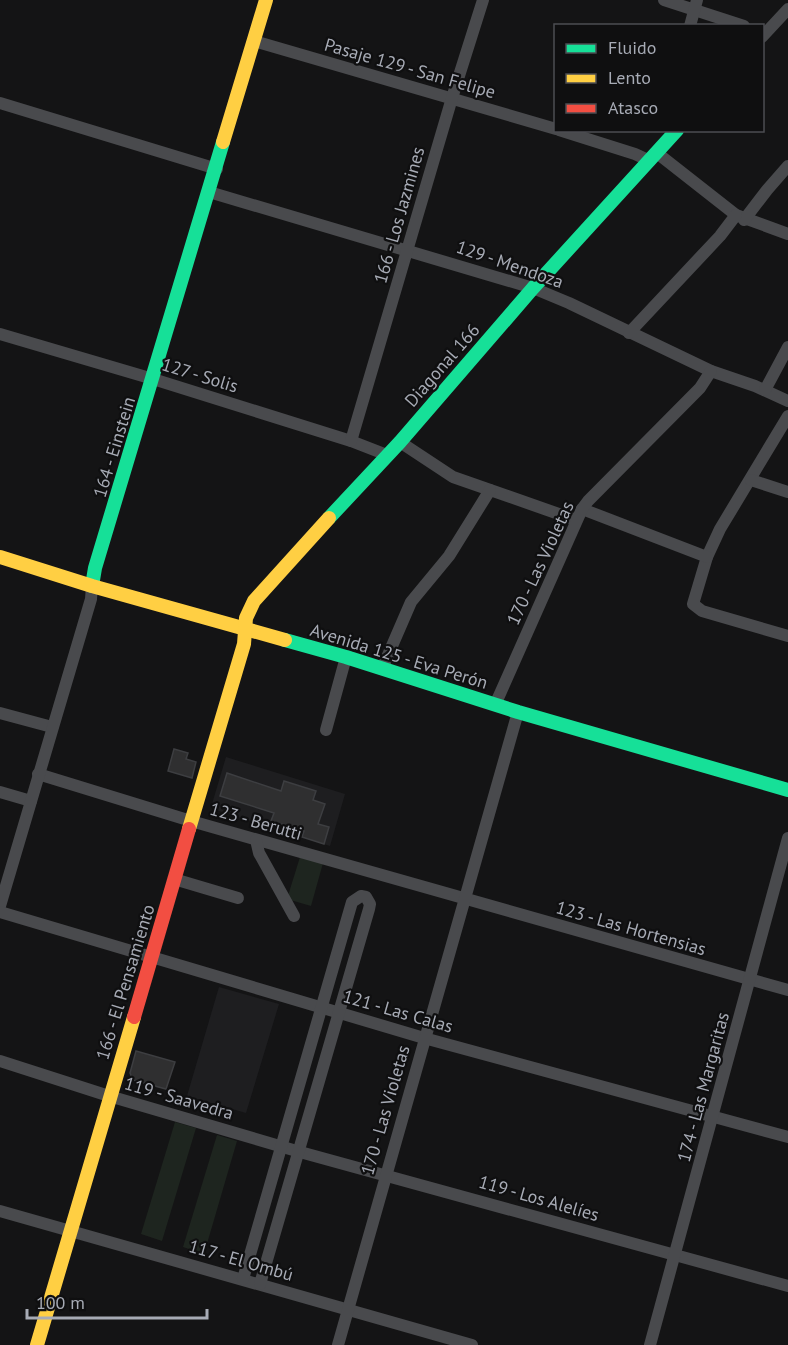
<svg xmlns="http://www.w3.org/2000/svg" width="788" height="1345" font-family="'PT Sans',sans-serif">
	<rect width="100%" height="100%" fill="#141415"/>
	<g fill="#1e1e20">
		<path d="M226 757 345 794 330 846 216 810 212 804Z"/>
		<path d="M219 987 279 1004 246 1113 187 1096Z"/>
	</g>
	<g fill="#1e251f">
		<path d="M300 857 323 863 311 906 287 899Z"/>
		<path d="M175 1122 196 1128 162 1241 141 1234Z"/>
		<path d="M217 1135 237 1141 204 1254 183 1247Z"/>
	</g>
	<g fill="#2f2f30" stroke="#3d3e41" stroke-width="1.5">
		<path d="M174 749 188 753 186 759 196 762 192 778 168 771Z"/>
		<path d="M227 773 281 791 284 781 316 791 313 800 325 804 318 824 329 827 324 844 302 837 304 831 271 821 274 813 220 796Z"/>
		<path d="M136 1051 175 1062 166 1089 133 1080 130 1073Z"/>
	</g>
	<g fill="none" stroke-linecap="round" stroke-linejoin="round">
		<g stroke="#494a4d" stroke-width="12">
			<path d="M664 0 744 26"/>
			<path d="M690 26 697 0"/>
			<path d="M762 37 788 9"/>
			<path d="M254 41 556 129"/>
			<path d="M0 103 217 169"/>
			<path d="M559 130 635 154 650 161"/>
			<path d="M657 153 736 215 788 234"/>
			<path d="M209 192 533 288 569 303 711 371 755 386 788 401"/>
			<path d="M744 220 767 190 788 166"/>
			<path d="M629 333 720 236 736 215"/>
			<path d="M0 334 153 379 351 441 387 455"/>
			<path d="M765 390 788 347"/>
			<path d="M788 416 720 529 707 557 693 604 702 611 788 636"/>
			<path d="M351 441 452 98 483 0"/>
			<path d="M400 442 453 477 576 520"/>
			<path d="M751 480 788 492"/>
			<path d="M582 509 707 557"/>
			<path d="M382 669 411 602 449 556 490 490"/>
			<path d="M495 705 582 509 588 501 700 388 711 371"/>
			<path d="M0 713 52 727"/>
			<path d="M326 730 346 657"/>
			<path d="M38 774 191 821 788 990"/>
			<path d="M0 792 31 801"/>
			<path d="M256 840 259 853 294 916"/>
			<path d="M174 879 238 898"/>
			<path d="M0 906 91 599 92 586"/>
			<path d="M0 912 424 1038 788 1137"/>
			<path d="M0 1061 109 1096 300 1152 788 1286"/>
			<path d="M0 1211 472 1345"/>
			<path d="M243 1279 352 902 361 896 366 897 370 904 369 909 260 1284"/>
			<path d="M338 1345 518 712"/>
			<path d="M650 1345 788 838"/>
		</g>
		<g stroke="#16e098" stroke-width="14">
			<path d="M329 518 400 442 533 288 677 130"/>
			<path d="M92 586 95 568 223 142"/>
			<path d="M285 640 346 657 518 712 788 790"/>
		</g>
		<g stroke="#ffcf43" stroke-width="14">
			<path d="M223 142 266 0"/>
			<path d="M0 557 92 586 285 640"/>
			<path d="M189 829 244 644 246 618 254 601 329 518"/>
			<path d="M37 1345 134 1017"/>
		</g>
		<path stroke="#f24e42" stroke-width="14" d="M134 1017 189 829"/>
	</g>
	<g text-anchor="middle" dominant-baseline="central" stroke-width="4.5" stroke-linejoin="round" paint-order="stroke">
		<g font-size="18" fill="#a7abb5" stroke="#0f0f10">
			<text transform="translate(410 68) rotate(16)">Pasaje 129 - San Felipe</text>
			<text transform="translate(399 215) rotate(-74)">166 - Los Jazmines</text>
			<text transform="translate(510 264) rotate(19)">129 - Mendoza</text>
			<text transform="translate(442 365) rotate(-49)">Diagonal 166</text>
			<text transform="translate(200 375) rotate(17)">127 - Solis</text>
			<text transform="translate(114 447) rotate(-73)">164 - Einstein</text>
			<text transform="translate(540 563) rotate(-65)">170 - Las Violetas</text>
			<text transform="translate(399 656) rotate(17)">Avenida 125 - Eva Perón</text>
			<text transform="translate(256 821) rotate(16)">123 - Berutti</text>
			<text transform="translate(631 928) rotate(16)">123 - Las Hortensias</text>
			<text transform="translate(125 982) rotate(-73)">166 - El Pensamiento</text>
			<text transform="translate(398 1011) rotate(16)">121 - Las Calas</text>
			<text transform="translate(703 1087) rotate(-75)">174 - Las Margaritas</text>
			<text transform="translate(179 1098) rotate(16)">119 - Saavedra</text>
			<text transform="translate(385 1110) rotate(-74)">170 - Las Violetas</text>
			<text transform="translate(539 1198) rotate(16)">119 - Los Alelíes</text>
			<text transform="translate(241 1260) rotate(16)">117 - El Ombú</text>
		</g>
	</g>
	<rect x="554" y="24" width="210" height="108" fill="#0f0f10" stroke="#4c4d52" stroke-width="1.5"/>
	<rect x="566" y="44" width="30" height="9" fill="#16e098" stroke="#4c4d52" stroke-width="1.5"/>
	<text x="608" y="54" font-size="18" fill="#a7abb5">Fluido</text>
	<rect x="566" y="74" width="30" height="9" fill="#ffcf43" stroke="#4c4d52" stroke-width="1.5"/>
	<text x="608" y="84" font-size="18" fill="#a7abb5">Lento</text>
	<rect x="566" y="104" width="30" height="9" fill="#f24e42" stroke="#4c4d52" stroke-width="1.5"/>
	<text x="608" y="114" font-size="18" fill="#a7abb5">Atasco</text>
	<path d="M27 1309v9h180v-9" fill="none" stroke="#a7abb5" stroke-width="3"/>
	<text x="36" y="1309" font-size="18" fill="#a7abb5" stroke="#0f0f10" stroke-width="4.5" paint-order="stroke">100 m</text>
</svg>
